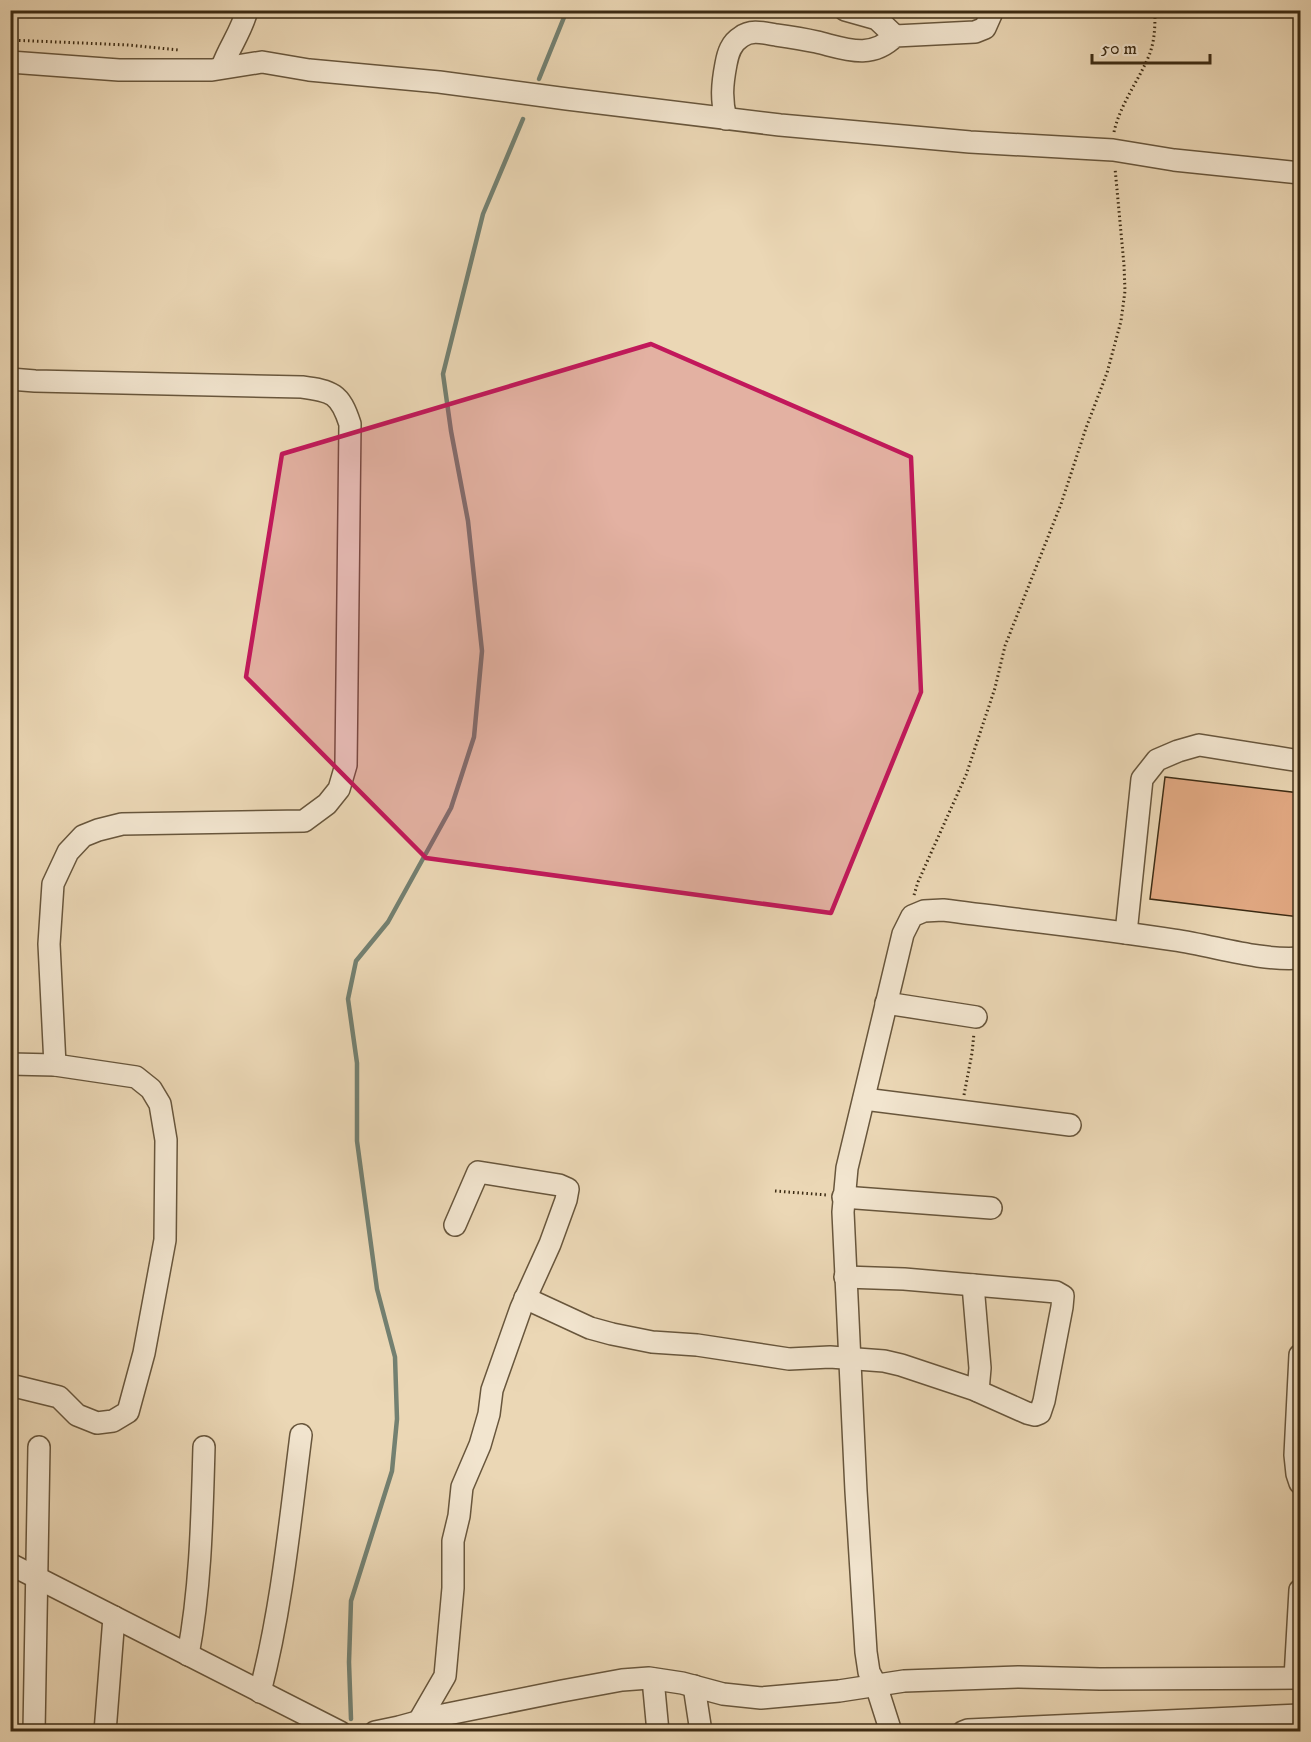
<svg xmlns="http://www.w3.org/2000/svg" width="1311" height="1742" font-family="'IM FELL DW Pica',serif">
	<rect width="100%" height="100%" fill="#ebd7b5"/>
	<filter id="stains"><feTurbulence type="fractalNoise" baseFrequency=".00333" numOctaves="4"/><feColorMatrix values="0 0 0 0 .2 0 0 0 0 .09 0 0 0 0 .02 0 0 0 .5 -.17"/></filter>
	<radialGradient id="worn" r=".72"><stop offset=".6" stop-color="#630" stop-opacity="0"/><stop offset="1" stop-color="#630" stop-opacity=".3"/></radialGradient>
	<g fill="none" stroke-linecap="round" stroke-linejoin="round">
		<g stroke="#738071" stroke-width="4.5">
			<path d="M539 79 567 10"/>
			<path d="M351 1719 349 1662 351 1601 392 1471 397 1419 395 1357 377 1289 357 1141V1063L348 999 356 961 388 922 451 808 474 737 482 651 468 521 451 431 443 374 483 214 523 119"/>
		</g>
	</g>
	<path fill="#e2a983" stroke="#3c2b13" stroke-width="1.5" d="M1165 777 1300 793V917L1150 899Z"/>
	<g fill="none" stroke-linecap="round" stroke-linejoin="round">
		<g stroke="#68563c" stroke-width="24">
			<g id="minor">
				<path d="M845 10 877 19 895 36"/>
				<path d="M10 62 119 70H212L262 62 309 70 439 82 567 99 780 125 970 142 1113 150 1174 160 1300 173"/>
				<path d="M222 67C229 47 242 31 247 10"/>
				<path d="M726 119C721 99 722 85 726 64 728 53 731 43 741 37 751 29 764 33 776 35 790 37 803 39 817 42 846 49 871 60 895 36L975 32 985 28 993 10"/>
				<path d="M10 379 35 381 302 387C332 391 340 393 350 424L346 765 339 789 327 804 304 821 122 824 98 830 83 836 68 852 53 884 49 944 55 1065"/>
				<path d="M1126 933 1142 779 1157 760 1178 751 1199 745 1300 761"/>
				<path d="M886 1003 976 1017"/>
				<path d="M10 1064 55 1065 136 1077 151 1089 160 1104 166 1140 165 1240 144 1353 128 1412 113 1421 97 1423 77 1415 59 1397 10 1385"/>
				<path d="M864 1099 1070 1125"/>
				<path d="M843 1197 991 1208"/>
				<path d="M973 1285 980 1368 978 1391"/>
				<path d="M525 1298 590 1328 612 1334 652 1342 697 1345 789 1359 830 1357 884 1361 901 1365 973 1389 1027 1413 1035 1415 1040 1413 1044 1401 1062 1307 1063 1296 1056 1292 904 1279 845 1277"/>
				<path d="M1300 1355 1295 1455 1297 1474 1300 1483"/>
				<path d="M10 1564 340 1732"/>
				<path d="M188 1655C201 1586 202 1516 204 1447"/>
				<path d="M1295 1678 1300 1590"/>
				<path d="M653 1679 658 1732"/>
				<path d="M694 1686 701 1732"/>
				<path d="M260 1692C282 1608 290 1521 301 1435"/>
				<path d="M419 1721 445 1676 453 1588V1541L459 1516 462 1487 480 1445 489 1414 492 1390 521 1308 550 1244 566 1200 568 1189 559 1185 478 1172 455 1225"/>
				<path d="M34 1732 39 1447"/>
				<path d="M105 1732 114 1617"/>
				<path d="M375 1732 399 1727 443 1715 562 1691 622 1680 649 1678 682 1683 723 1694 761 1698 839 1691 904 1681 1019 1677 1100 1679 1300 1678"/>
				<path d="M891 1732 876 1685 869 1672 866 1652 856 1491 843 1212 847 1168 903 934 912 916 924 911 943 910C1020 920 1097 928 1174 940 1216 946 1258 961 1300 958"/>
				<path d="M963 1732 968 1730 1300 1715"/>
			</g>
		</g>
		<g stroke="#3c2b13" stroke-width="3" stroke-dasharray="1.5 3" stroke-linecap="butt">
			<path d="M10 40 128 45 179 50"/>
			<path d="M1114 132C1120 105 1137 83 1148 58 1155 42 1155 27 1155 10"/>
			<path d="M914 895 918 882 966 775 995 688 1005 646 1061 504 1086 428 1107 373 1121 321 1125 291 1124 265 1115 168"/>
			<path d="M964 1095 972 1053 974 1033"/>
			<path d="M775 1191 827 1195"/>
		</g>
		<use href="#minor" stroke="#f2e5cf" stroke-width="21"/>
	</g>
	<path fill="#c2185b" fill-opacity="0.2" stroke="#c2185b" stroke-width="4.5" stroke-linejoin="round" d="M651 344 911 457 921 692 831 913 426 858 246 677 282 454Z"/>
	<rect width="1311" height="1742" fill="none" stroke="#ebd7b5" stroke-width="36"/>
	<rect x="12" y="12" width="1287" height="1718" fill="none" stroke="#3c2b13" stroke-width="3"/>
	<rect x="18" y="18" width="1275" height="1706" fill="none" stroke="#3c2b13" stroke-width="1.5"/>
	<path d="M1092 54v9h118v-9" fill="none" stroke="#3c2b13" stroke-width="3"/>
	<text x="1101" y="54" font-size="18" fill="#3c2b13" stroke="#f2e5cf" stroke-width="4.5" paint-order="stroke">50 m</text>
	<rect width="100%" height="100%" filter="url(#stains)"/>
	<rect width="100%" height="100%" fill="url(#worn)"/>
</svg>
